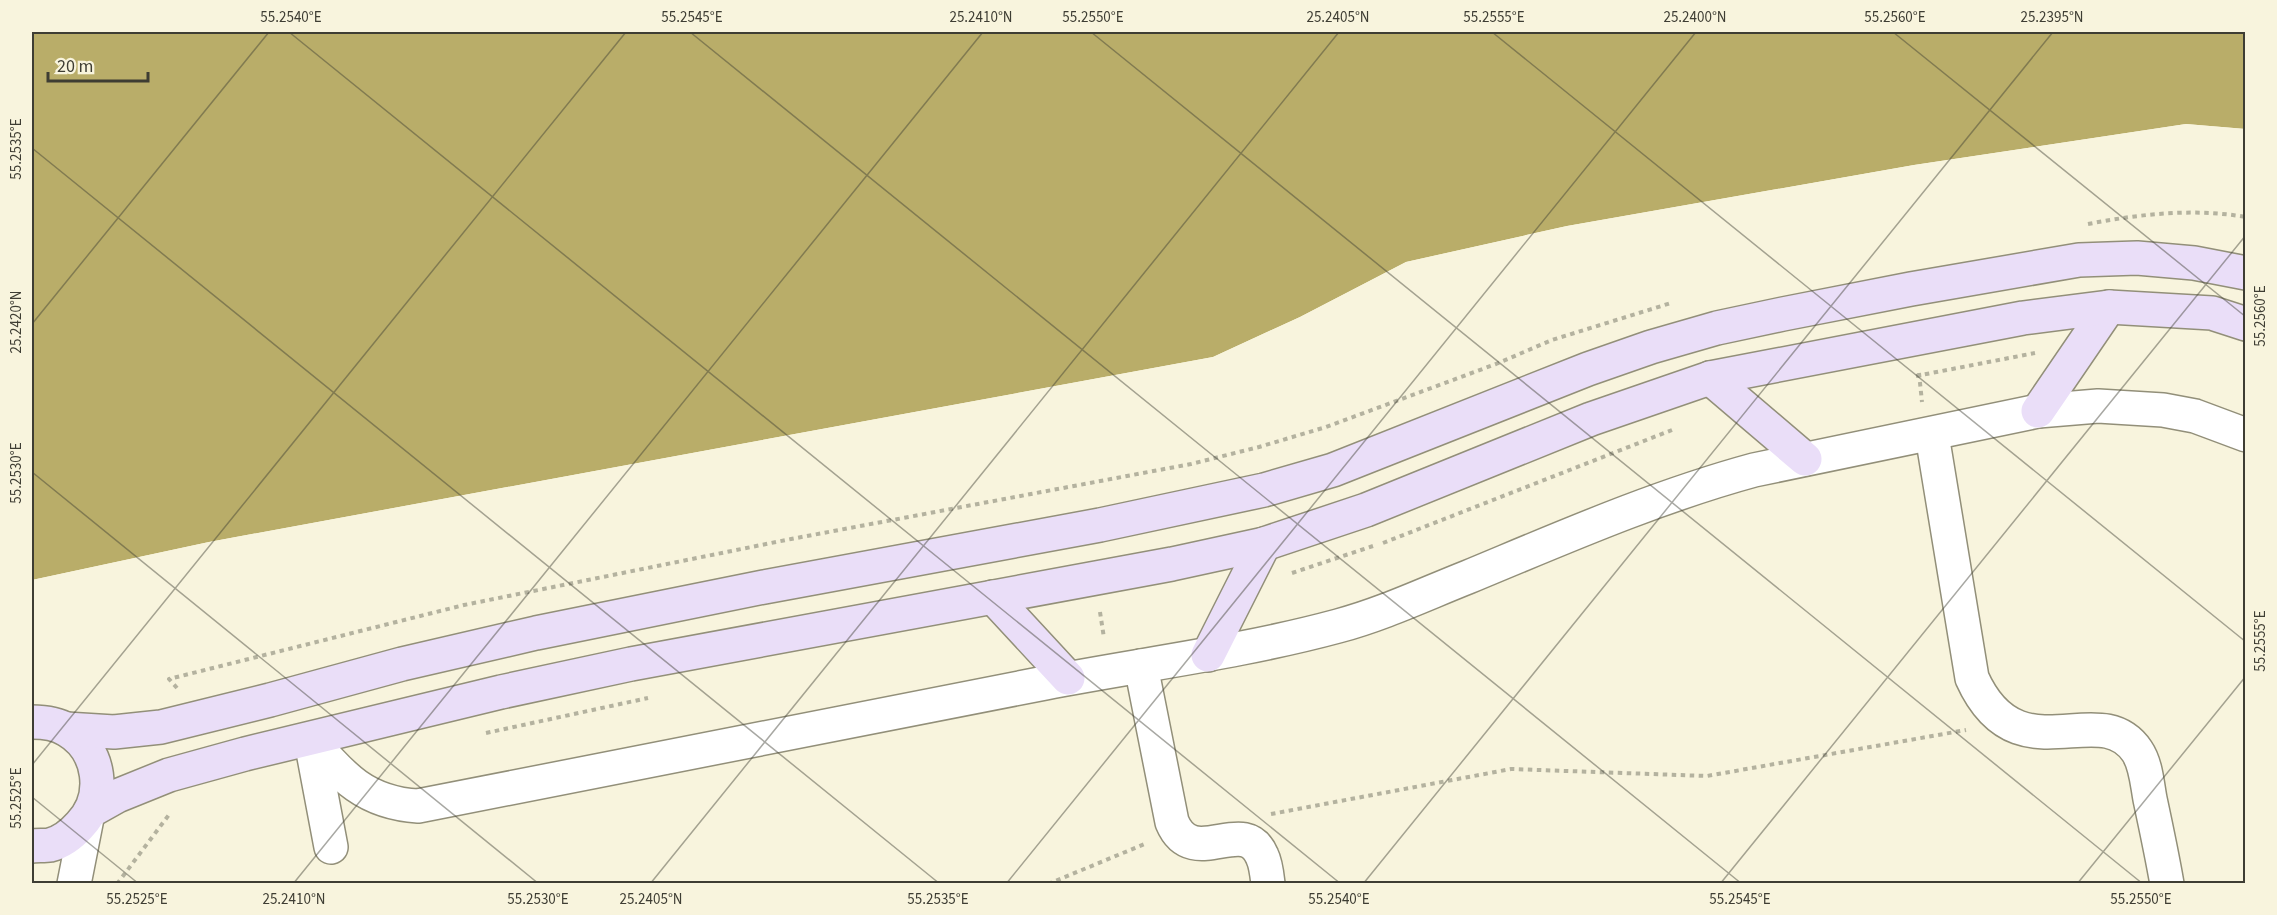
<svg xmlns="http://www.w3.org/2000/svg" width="2277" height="915" font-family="'Source Sans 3',sans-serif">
	<rect width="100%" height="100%" fill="#f8f4dd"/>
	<path fill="#b9ad69" d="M32 32H2245L2246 129 2186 124 1914 165 1567 226 1406 262 1300 317 1213 357 209 542 32 580Z"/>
	<path fill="#f8f4dd" d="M2186 124 2245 129 2246 132 2186 127 1915 168 1567 229 1407 265 1301 319 1214 360 210 545 32 583V580L209 542 1213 357 1300 317 1406 262 1567 226 1914 165Z"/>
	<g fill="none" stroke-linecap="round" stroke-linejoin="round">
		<g stroke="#928f79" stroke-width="36">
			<g id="street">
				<path d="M1932 435 1972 678C2018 780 2099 695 2137 751 2146 764 2147 783 2150 799 2156 827 2162 855 2167 884"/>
				<path d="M1141 666 1172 822C1193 872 1244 813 1262 856 1266 864 1267 875 1268 884"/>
				<path d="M310 739C342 777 366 803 418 806 627 765 836 724 1045 683 1143 664 1242 652 1338 626 1383 614 1425 594 1468 577 1562 538 1655 497 1754 470L2038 411 2098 406 2163 410 2195 416 2246 435"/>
				<path d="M311 741 331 847"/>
				<path d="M74 884 87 818"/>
			</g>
		</g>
		<g stroke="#928f79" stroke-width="36">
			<g id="secondary">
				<path d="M1710 378 1805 459"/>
				<path d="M2038 411 2109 307"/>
				<path d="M993 597 1068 678"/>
				<path d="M1208 655 1264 544"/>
				<path d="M32 722C44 722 56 723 67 730 101 750 107 797 80 825 72 834 62 842 50 845 44 846 37 845 32 846"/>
				<path d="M66 729 114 732 161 727 270 700 402 664 536 633 764 587 1100 525 1264 490 1333 470 1588 369 1651 347 1717 328 1783 314 1911 289 2079 260 2137 258 2194 263 2246 273"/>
				<path d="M92 810 117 796 169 775 245 754 501 692 631 664 1172 564 1264 544 1366 510 1591 419 1710 378 2023 318 2109 307 2212 313 2246 324"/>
			</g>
		</g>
		<g stroke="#b4b29f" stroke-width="4" stroke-dasharray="4.5 4.5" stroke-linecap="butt">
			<path d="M2088 224C2140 214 2193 208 2246 217"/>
			<path d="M1919 373 1922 402"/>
			<path d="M1916 376 2035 353"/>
			<path d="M1383 543 1672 430"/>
			<path d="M1292 573 1373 546"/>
			<path d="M1100 612 1104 638"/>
			<path d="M177 688 169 679 464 605 791 539 1191 464 1259 447 1326 427 1496 364 1552 340 1671 303"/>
			<path d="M486 733 648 698"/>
			<path d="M1271 814 1511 769 1707 776 1966 730"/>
			<path d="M117 884 171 812"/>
			<path d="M1048 884 1147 843"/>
		</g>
		<use href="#street" stroke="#fff" stroke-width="33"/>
		<use href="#secondary" stroke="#eadef8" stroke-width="33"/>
	</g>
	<path fill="none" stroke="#3e3d33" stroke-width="1.5" stroke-opacity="0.45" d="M289 32 1341 884M690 32 1742 884M1091 32 2143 884M1492 32 2246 642M1893 32 2246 317M32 148 940 884M32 324 269 32M32 472 539 884M32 765 626 32M32 797 139 884M293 884 983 32M650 884 1339 32M1006 884 1696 32M1363 884 2053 32M1720 884 2246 235M2077 884 2246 676"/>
	<rect width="2277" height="915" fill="none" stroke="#f8f4dd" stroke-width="66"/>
	<path d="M48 72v9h100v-9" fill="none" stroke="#3e3d33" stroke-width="3"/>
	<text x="57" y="72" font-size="18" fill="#3e3d33" stroke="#f8f4dd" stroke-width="4.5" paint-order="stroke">20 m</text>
	<rect x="33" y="33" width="2211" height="849" fill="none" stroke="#3e3d33" stroke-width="2"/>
	<g font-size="15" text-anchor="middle" fill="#3e3d33">
		<text x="291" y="22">55.2540°E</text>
		<text x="692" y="22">55.2545°E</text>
		<text x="981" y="22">25.2410°N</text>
		<text x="1093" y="22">55.2550°E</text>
		<text x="1338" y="22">25.2405°N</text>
		<text x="1494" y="22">55.2555°E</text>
		<text x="1695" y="22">25.2400°N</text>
		<text x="1895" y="22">55.2560°E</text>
		<text x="2052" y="22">25.2395°N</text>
		<text transform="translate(16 149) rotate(-90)" y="5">55.2535°E</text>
		<text transform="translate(2260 316) rotate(-90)" y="5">55.2560°E</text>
		<text transform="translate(16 322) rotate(-90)" y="5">25.2420°N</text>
		<text transform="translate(16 473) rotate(-90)" y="5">55.2530°E</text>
		<text transform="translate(2260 641) rotate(-90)" y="5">55.2555°E</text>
		<text transform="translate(16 798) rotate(-90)" y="5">55.2525°E</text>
		<text x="137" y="904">55.2525°E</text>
		<text x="294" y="904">25.2410°N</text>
		<text x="538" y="904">55.2530°E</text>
		<text x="651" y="904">25.2405°N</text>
		<text x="938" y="904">55.2535°E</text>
		<text x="1339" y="904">55.2540°E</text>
		<text x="1740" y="904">55.2545°E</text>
		<text x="2141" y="904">55.2550°E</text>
	</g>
</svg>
